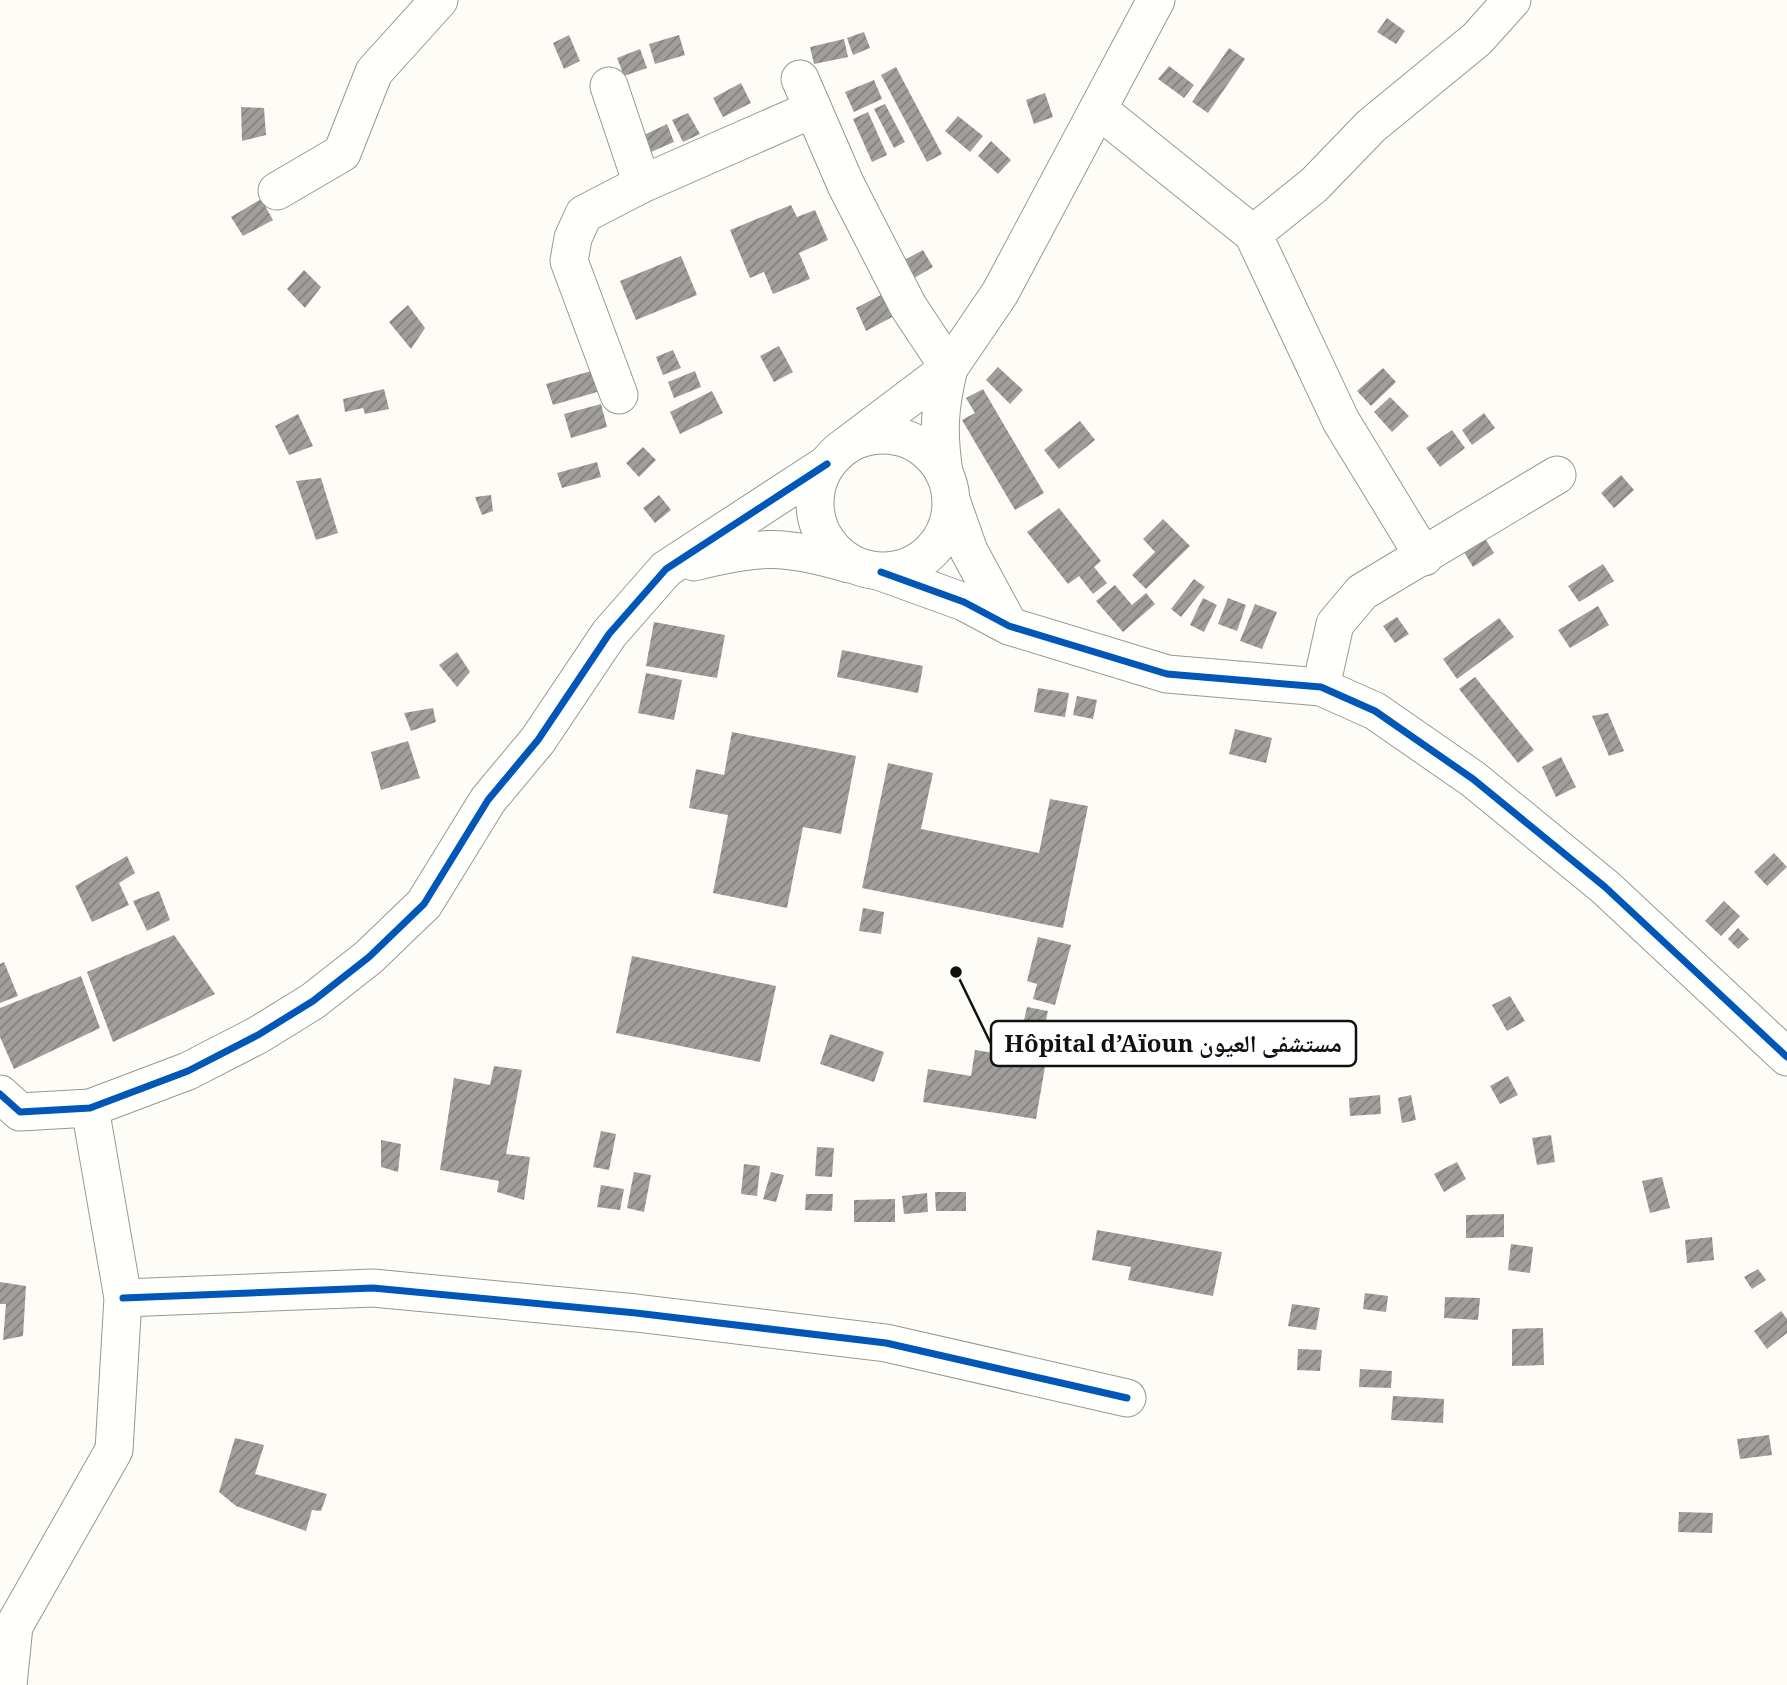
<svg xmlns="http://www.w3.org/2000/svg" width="1787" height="1685" font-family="Georgia,'Noto Naskh Arabic',serif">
	<defs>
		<pattern id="building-hatch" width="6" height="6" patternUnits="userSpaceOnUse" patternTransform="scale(1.75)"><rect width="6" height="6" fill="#a19f9c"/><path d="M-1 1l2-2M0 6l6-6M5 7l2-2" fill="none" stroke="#82807e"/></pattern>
	</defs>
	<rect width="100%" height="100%" fill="#fdfcf7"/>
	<g fill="url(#building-hatch)">
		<path d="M1387 18 1405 31 1396 44 1377 32Z"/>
		<path d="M864 32 870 48 853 55 847 38Z"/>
		<path d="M569 35 580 61 564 69 553 43Z"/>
		<path d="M679 35 685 55 655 64 649 44Z"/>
		<path d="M844 39 848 57 814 64 810 47Z"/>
		<path d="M1229 48 1245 59 1208 113 1192 102Z"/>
		<path d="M640 49 647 68 624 76 617 58Z"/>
		<path d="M1169 66 1194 85 1184 98 1158 79Z"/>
		<path d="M896 67 942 154 927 162 881 75Z"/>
		<path d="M874 80 882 99 854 112 845 92Z"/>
		<path d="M741 83 751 103 723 117 713 98Z"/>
		<path d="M1045 93 1053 117 1034 124 1026 100Z"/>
		<path d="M885 104 905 142 894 148 874 109Z"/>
		<path d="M241 107 264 108 266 135 242 141Z"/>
		<path d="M868 112 887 155 872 162 853 119Z"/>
		<path d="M688 113 700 134 683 142 672 120Z"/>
		<path d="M958 116 983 136 970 152 945 131Z"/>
		<path d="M667 124 674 142 651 152 644 135Z"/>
		<path d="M991 141 1011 160 998 174 978 156Z"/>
		<path d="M261 199 273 220 243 236 231 217Z"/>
		<path d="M791 205 797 217 815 210 828 240 799 253 810 279 773 294 764 272 750 278 730 230Z"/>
		<path d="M923 250 933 267 909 281 899 263Z"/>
		<path d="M681 256 697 295 636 320 620 281Z"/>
		<path d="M304 270 321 287 305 308 287 289Z"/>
		<path d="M883 294 894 316 866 331 856 308Z"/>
		<path d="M408 305 425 328 411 349 389 322Z"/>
		<path d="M779 346 793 372 774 382 760 356Z"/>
		<path d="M673 350 681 368 663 375 656 357Z"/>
		<path d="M998 367 1023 390 1010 404 986 380Z"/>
		<path d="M1383 368 1396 382 1371 406 1357 391Z"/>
		<path d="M591 371 597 392 553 405 546 384Z"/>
		<path d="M695 371 701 387 674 398 668 382Z"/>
		<path d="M384 389 389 409 365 414 363 408 345 412 343 399Z"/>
		<path d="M983 389 1044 493 1015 510 962 420 975 413 966 398Z"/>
		<path d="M712 391 723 413 680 434 670 412Z"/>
		<path d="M1390 397 1409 416 1392 432 1374 412Z"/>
		<path d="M601 404 607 427 571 438 564 414Z"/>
		<path d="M1484 413 1495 428 1472 445 1462 430Z"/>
		<path d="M298 414 313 446 289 455 275 426Z"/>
		<path d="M1080 421 1095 440 1059 469 1044 450Z"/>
		<path d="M1452 430 1465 448 1440 467 1426 448Z"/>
		<path d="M643 447 656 460 639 477 626 463Z"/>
		<path d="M597 462 601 477 562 488 557 473Z"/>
		<path d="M1621 475 1634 490 1614 508 1601 493Z"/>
		<path d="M321 478 338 533 316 540 296 481Z"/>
		<path d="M491 495 493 511 482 515 475 497Z"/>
		<path d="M659 495 671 510 655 523 643 508Z"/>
		<path d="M1059 508 1101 561 1094 567 1107 583 1093 594 1079 576 1068 584 1027 532Z"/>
		<path d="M1163 519 1190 546 1146 589 1132 575 1155 552 1143 539Z"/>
		<path d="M1483 535 1494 553 1473 567 1462 549Z"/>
		<path d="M1603 564 1614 581 1579 602 1568 586Z"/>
		<path d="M1194 579 1205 587 1181 617 1171 609Z"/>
		<path d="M1115 585 1132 605 1146 593 1155 604 1123 632 1096 601Z"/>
		<path d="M1203 598 1217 605 1204 632 1190 625Z"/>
		<path d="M1228 598 1246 605 1237 631 1218 624Z"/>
		<path d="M1255 604 1277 612 1262 649 1240 641Z"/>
		<path d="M1598 606 1609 625 1570 648 1558 630Z"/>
		<path d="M1397 617 1409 634 1395 643 1383 626Z"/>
		<path d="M1499 618 1514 637 1457 679 1443 659Z"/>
		<path d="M654 622 725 635 717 678 646 666Z"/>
		<path d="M842 650 923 666 918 693 837 677Z"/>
		<path d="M457 652 470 672 457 687 439 665Z"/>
		<path d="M646 673 682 680 674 720 638 713Z"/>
		<path d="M1475 677 1534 750 1518 763 1459 689Z"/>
		<path d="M1038 688 1069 693 1065 717 1034 712Z"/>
		<path d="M1077 696 1097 700 1093 719 1073 715Z"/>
		<path d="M433 708 436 722 411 731 404 713Z"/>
		<path d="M1608 713 1624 751 1609 756 1592 716Z"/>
		<path d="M1235 729 1272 738 1266 763 1229 754Z"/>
		<path d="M732 732 856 756 841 834 803 827 787 908 713 893 728 815 689 808 696 769 724 775Z"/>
		<path d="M408 741 420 778 381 790 371 752Z"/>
		<path d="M1561 757 1576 787 1556 797 1542 767Z"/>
		<path d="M888 763 933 773 921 829 1039 853 1050 799 1088 806 1063 928 862 888Z"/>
		<path d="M1774 853 1787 867 1767 886 1754 872Z"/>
		<path d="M127 856 135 873 119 883 129 905 92 922 75 886Z"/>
		<path d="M159 891 170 920 147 931 133 901Z"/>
		<path d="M1724 901 1740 916 1721 936 1705 921Z"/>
		<path d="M863 908 884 912 881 934 859 931Z"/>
		<path d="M1738 928 1749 939 1738 949 1728 939Z"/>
		<path d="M174 935 215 994 113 1042 87 972Z"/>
		<path d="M1038 937 1071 945 1055 1005 1033 999 1037 984 1027 981Z"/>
		<path d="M632 956 776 986 760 1062 616 1033Z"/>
		<path d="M4 962 18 996 0 1003V964Z"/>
		<path d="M81 976 100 1028 14 1069 0 1037V1008Z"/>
		<path d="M1510 996 1525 1021 1507 1031 1492 1005Z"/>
		<path d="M1027 1007 1048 1011 1044 1029 1023 1025Z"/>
		<path d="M830 1034 884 1052 874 1082 820 1064Z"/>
		<path d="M975 1050 1046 1061 1036 1119 923 1102 928 1069 971 1076Z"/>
		<path d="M494 1066 522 1070 506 1154 530 1157 524 1200 497 1192 499 1181 440 1170 454 1078 490 1085Z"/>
		<path d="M1508 1076 1518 1095 1500 1104 1490 1086Z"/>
		<path d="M1380 1095 1381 1114 1350 1116 1349 1098Z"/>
		<path d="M1411 1095 1416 1120 1402 1123 1398 1098Z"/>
		<path d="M601 1131 616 1134 609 1170 593 1167Z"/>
		<path d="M1551 1135 1555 1162 1537 1165 1532 1138Z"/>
		<path d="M381 1140 401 1144 398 1172 381 1167Z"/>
		<path d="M817 1147 834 1148 832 1177 815 1176Z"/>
		<path d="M1457 1162 1466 1179 1444 1192 1434 1174Z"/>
		<path d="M744 1164 760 1166 757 1196 741 1194Z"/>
		<path d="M634 1172 651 1175 644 1212 627 1208Z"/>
		<path d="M771 1172 784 1175 776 1202 763 1199Z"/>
		<path d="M1662 1177 1670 1208 1650 1213 1642 1181Z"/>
		<path d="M601 1185 624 1189 620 1210 597 1207Z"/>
		<path d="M935 1192H966V1211H936Z"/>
		<path d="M927 1193 928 1212 904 1214 902 1196Z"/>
		<path d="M806 1194H833L832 1211 805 1210Z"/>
		<path d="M895 1199V1222H854V1200Z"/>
		<path d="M1504 1214V1237L1466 1238V1215Z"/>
		<path d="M1097 1230 1222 1252 1213 1296 1128 1280 1131 1267 1092 1260Z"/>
		<path d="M1712 1237 1714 1260 1687 1263 1685 1240Z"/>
		<path d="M1511 1244 1533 1247 1530 1273 1508 1270Z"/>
		<path d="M1758 1269 1766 1280 1752 1289 1744 1277Z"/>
		<path d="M0 1282 26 1286 23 1336 3 1340 6 1304H0Z"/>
		<path d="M1365 1293 1388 1296 1386 1312 1363 1309Z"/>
		<path d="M1445 1297 1480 1298 1478 1320 1444 1318Z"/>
		<path d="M1292 1304 1320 1308 1316 1330 1288 1326Z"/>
		<path d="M1781 1311 1787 1319V1333L1767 1349 1754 1331Z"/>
		<path d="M1543 1328 1544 1365 1512 1366V1329Z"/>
		<path d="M1298 1349 1322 1350 1320 1371 1297 1370Z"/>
		<path d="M1360 1369 1392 1371 1391 1388 1359 1387Z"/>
		<path d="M1393 1396 1444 1399 1443 1423 1391 1420Z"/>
		<path d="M1769 1435 1772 1455 1740 1459 1737 1439Z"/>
		<path d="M235 1438 264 1445 255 1474 327 1494 321 1511 312 1510 306 1531 236 1506 219 1492Z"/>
		<path d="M1679 1512 1713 1513 1712 1533 1678 1532Z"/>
	</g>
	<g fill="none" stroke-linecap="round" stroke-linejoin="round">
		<g stroke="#979795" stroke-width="39">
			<g id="minor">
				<path d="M800 79 846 185 908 306 949 368C939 408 938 433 944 473"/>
				<path d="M609 86 642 184"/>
				<path d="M1099 110 1253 234 1341 421 1424 557"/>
				<path d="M277 191 342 153 374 72 439 0"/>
				<path d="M1253 234 1314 185 1371 126 1477 39 1512 0"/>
				<path d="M619 395 569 261 573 238 584 214 642 184 813 109"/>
				<circle cx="883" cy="503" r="68"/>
				<path d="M847 445 949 368 1000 293 1156 0"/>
				<path d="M951 500 969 551 1009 625"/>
				<path d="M694 562C759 545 785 545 849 564"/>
				<path d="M881 572 964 602 1009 626 1167 674 1321 687 1375 711 1473 779 1605 887 1787 1057"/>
				<path d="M1321 687 1335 624 1362 592 1557 475"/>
				<path d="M0 1094 20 1112 90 1108 188 1071 258 1035 313 1001 369 957 424 904 488 800 538 740 609 634 666 569 827 464"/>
				<path d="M123 1298 373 1288 636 1313 886 1343 1127 1398"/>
				<path d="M8 1685 14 1626 114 1450 123 1298 90 1108"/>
			</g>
		</g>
		<use href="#minor" stroke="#fffffe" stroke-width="37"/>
		<g stroke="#fff" stroke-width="11">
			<g id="cycleway">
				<path d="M881 572 964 602 1009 626 1167 674 1321 687 1375 711 1473 779 1605 887 1787 1057"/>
				<path d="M0 1094 20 1112 90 1108 188 1071 258 1035 313 1001 369 957 424 904 488 800 538 740 609 634 666 569 827 464"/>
				<path d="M123 1298 373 1288 636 1313 886 1343 1127 1398"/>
			</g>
		</g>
		<use href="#cycleway" stroke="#0057b8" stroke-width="7"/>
	</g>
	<path fill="none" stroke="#111" stroke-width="2.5" d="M956 972L991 1044"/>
	<circle fill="#111" stroke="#fff" stroke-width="2.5" cx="956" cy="972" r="7"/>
	<rect fill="#fff" stroke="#111" stroke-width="2.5" x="991" y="1021" width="365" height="45" rx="7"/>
	<g font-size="24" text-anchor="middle" font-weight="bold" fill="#111">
		<text x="1173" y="1052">Hôpital d’Aïoun مستشفى العيون</text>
	</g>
</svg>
